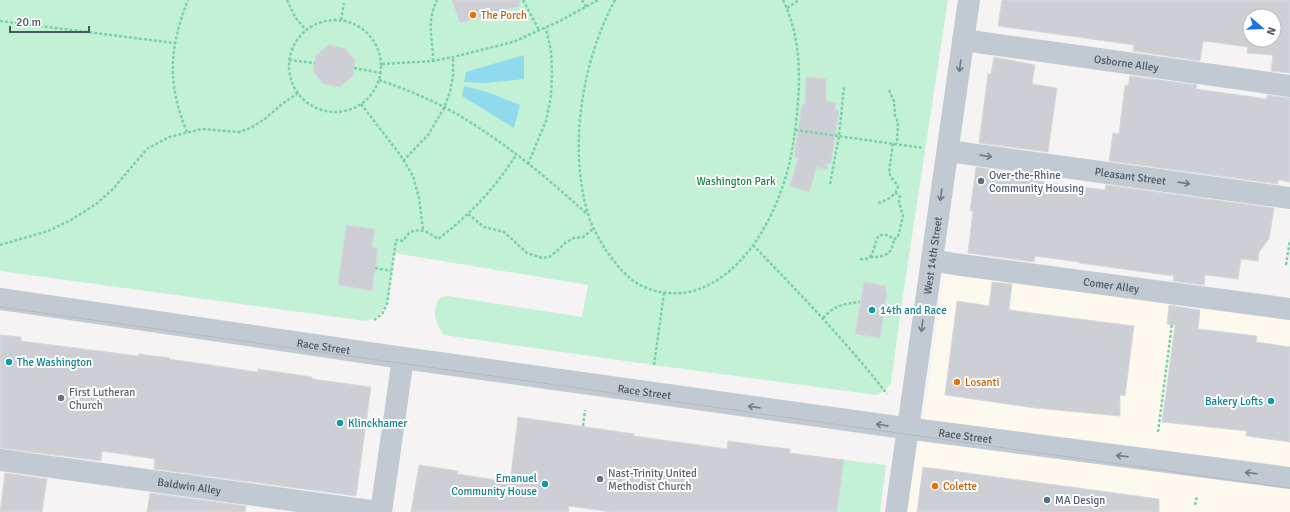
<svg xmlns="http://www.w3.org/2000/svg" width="1290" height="512" font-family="Signika,sans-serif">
	<rect width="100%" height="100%" fill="#f5f3f3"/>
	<path fill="#fdf9ef" d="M945 269 1290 316V512H888L897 448 919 451Z"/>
	<g fill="#c3f1d5">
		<path d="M0 0H948L901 308 891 383 885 391 876 395 654 365 444 335C436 324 432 314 438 300L442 297 448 296 582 317 588 285 394 253C389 276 395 315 366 321L0 271Z"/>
		<path d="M844 460 886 465 880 512H837Z"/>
	</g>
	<g fill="#90daee">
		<path d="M524 55V79L485 83 464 82 466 72Z"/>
		<path d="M464 86 484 91 520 105 514 128 462 96Z"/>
	</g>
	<g fill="#cdcfd5" stroke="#d7d9de" fill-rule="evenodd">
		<path d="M452 0H519L520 6 460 23Z"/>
		<path d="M1002 0H1290V73L1271 71 1273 55 1247 53 1248 47 1203 41 1200 61 1133 51 1134 45 998 26ZM1250 16H1274V40H1250Z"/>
		<path d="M329 45 345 48 355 60 353 76 340 87 323 84 313 71 316 55Z"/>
		<path d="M994 57 1035 65 1032 84 1057 88 1048 152 979 143 988 74H991Z"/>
		<path d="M1130 76 1197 85 1196 89 1232 94 1267 99V95L1290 98V182L1278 180V184L1109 161 1113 133 1119 134 1125 85 1128 86Z"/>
		<path d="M806 77 826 79V101L836 103 835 110H839L831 164 828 163 827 170 817 167 809 192 790 186 798 158 794 157 802 104 805 105Z"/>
		<path d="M976 167 1044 177 1043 182 1105 190 1106 185 1274 208 1269 239 1259 252 1258 261 1241 259 1238 279 1205 275 1204 285 1173 281 1174 276 1079 263V262L1035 256 1034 262 968 253 973 211H970Z"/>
		<path d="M346 225 375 229 372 247 378 248 372 291 338 285Z"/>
		<path d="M864 282 886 286 885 291H887L880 338 855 334Z"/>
		<path d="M992 282 1012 284 1009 310 1134 326 1125 396 1120 395V416L1035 408 945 395 957 301 989 306Z"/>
		<path d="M1169 305 1200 310 1198 329 1257 336 1256 342 1290 347V442L1246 436 1247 431 1162 422 1175 325 1167 324Z"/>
		<path d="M0 335 21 337V341L138 356 139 354 170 358 169 359 258 372V369L312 377V379L371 387 356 496 154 469 155 459 102 451 101 461 0 448Z"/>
		<path d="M518 417 634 434V436L727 449 728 441 765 446 790 449V453L844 460 837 512H611L569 506 568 512H411L419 465 458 471 457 474 510 482Z"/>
		<path d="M923 467 1159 499V512H917Z"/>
		<path d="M5 473 47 479 42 512H0Z"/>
		<path d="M150 493 246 506 245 512H147Z"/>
	</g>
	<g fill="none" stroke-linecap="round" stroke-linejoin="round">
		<g stroke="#7ad0a6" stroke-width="2.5" stroke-dasharray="3 2" stroke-linecap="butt">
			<path d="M287 0 295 17 306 30"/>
			<path d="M523 0 539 30"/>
			<path d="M582 0 586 7"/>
			<path d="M615 0C582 61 568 147 588 214 591 226 599 238 605 249 614 261 623 274 635 282 652 293 674 296 693 291 751 274 784 201 793 145 800 97 805 45 783 0"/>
			<path d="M787 8 799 0"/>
			<circle cx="335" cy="66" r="46"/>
			<path d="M341 20 344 3"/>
			<path d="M0 21 174 43"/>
			<path d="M289 60 315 63"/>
			<path d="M433 61C433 37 426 23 437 0"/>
			<path d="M382 64 433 61 453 57 513 42 560 21 598 0"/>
			<path d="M354 68 381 73"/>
			<path d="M379 80C412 91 444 105 473 124 514 150 552 182 588 215"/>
			<path d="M889 90 894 101 895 116 898 122 897 144"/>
			<path d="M361 104 401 156 413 176 419 198 423 230"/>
			<path d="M795 130 923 148"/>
			<path d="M187 132C167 84 169 48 188 0"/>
			<path d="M403 161 428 135 444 108 450 92 453 76V57"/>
			<path d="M528 164 546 121 551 96 552 72 551 51 546 28"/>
			<path d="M830 184 839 136 844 87"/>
			<path d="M878 203C887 200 896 196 898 186L891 177 889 172 893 143"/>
			<path d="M468 214 484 227 504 232 527 253 542 258 549 257 557 251 565 243 574 238 583 237 594 228"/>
			<path d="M0 245 48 231 71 220 96 204 112 190 147 149 169 137 202 129 239 132 251 128 266 118 282 104 298 93"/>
			<path d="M753 245C799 293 846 341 887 394"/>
			<path d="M870 257C885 257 892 255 894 239"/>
			<path d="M860 259C876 261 872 246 879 235H887L894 239 898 237 903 216 899 202 900 197 896 193"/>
			<path d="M1286 265 1290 240"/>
			<path d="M375 268 391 271"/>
			<path d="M885 306 900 308"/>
			<path d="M823 318C835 305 843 304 860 302"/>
			<path d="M374 320 382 314 387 304 396 240 403 241C412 225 425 229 438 239 470 215 495 188 516 155"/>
			<path d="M654 365 664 293"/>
			<path d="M583 426 585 410"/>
			<path d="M1158 432 1172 324"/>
			<path d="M1195 505 1197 496"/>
		</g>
		<g stroke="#c1cad2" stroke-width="22">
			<path id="s1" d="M963 40 1290 86"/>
			<path id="s2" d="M948 151 1290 198"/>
			<path id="s3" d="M932 260 954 264 1290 309"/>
			<path id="s4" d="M0 299 403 358 890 426 1290 478"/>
			<path id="s5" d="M0 460 378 512"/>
			<path d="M381 512 403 358"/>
			<path id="s6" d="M896 512 969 0"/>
		</g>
		<path stroke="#b5b8bd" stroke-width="1" d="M0 307 1290 488"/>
	</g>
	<defs><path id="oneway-shaft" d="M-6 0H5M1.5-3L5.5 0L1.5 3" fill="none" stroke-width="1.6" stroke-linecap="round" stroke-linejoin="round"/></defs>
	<g stroke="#6e7983">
		<use href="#oneway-shaft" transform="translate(960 66) rotate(98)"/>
		<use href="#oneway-shaft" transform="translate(986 156) rotate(8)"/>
		<use href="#oneway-shaft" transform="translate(1184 183) rotate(8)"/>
		<use href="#oneway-shaft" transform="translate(941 195) rotate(98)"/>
		<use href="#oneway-shaft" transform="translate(922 326) rotate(98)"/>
		<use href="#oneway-shaft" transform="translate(754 407) rotate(-172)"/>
		<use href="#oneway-shaft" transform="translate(882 425) rotate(-172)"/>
		<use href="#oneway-shaft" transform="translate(1122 456) rotate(-173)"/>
		<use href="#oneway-shaft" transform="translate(1251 473) rotate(-173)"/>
	</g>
	<g fill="#e8710a" stroke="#fff" stroke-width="1.5">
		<circle cx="473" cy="15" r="4"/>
		<circle cx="957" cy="382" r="4"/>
		<circle cx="935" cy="486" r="4"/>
	</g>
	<g fill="#5c6f8a" stroke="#fff" stroke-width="1.5">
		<circle cx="981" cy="181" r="4"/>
		<circle cx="1047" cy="500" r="4"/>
	</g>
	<g fill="#0f9aa8" stroke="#fff" stroke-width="1.5">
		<circle cx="872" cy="310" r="4"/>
		<circle cx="9" cy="362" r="4"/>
		<circle cx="1271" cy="401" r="4"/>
		<circle cx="340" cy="423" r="4"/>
		<circle cx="545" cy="484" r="4"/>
	</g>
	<g fill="#6b7280" stroke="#fff" stroke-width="1.5">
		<circle cx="61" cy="398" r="4"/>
		<circle cx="600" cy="479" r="4"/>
	</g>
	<g text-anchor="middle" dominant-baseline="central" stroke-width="4" stroke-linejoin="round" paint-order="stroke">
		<g font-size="11" fill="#c56008" stroke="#fff" text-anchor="start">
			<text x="481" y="15">The Porch</text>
			<text x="965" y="382">Losanti</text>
			<text x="943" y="486">Colette</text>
		</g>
		<g font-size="11" fill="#4a5661" stroke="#fff">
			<text stroke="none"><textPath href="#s1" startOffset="165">Osborne Alley</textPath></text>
			<text stroke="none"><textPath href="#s2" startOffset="184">Pleasant Street</textPath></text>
			<text stroke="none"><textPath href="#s6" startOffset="259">West 14th Street</textPath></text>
			<text stroke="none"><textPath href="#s3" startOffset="181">Comer Alley</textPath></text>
			<text stroke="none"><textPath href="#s4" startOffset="327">Race Street</textPath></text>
			<text stroke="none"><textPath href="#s4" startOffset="651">Race Street</textPath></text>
			<text stroke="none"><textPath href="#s4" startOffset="975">Race Street</textPath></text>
			<text stroke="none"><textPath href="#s5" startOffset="191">Baldwin Alley</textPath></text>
		</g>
		<g font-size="11" fill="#4e5e75" stroke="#fff" text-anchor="start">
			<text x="989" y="175">Over-the-Rhine<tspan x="989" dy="13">Community Housing</tspan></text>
			<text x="1055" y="500">MA Design</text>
		</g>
		<g font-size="11" fill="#17864f" stroke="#fff">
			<text x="736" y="181">Washington Park</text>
		</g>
		<g font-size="11" fill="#0d838f" stroke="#fff" text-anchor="start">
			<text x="880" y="310">14th and Race</text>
			<text x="17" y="362">The Washington</text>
			<text x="1263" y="401" text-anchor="end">Bakery Lofts</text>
			<text x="348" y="423">Klinckhamer</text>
			<text x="537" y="478" text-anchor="end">Emanuel<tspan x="537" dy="13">Community House</tspan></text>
		</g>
		<g font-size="11" fill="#5b616d" stroke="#fff" text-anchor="start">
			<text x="69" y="392">First Lutheran<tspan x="69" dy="13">Church</tspan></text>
			<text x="608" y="473">Nast-Trinity United<tspan x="608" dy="13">Methodist Church</tspan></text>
		</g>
	</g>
	<g transform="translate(1262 28) rotate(109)"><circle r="19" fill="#ffffff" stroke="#b7bbc0"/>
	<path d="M0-3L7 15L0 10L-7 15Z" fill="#1a73e8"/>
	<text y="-6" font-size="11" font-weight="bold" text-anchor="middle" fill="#4a5661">N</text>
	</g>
	<path d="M10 26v6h79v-6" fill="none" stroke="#4a5661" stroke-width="2"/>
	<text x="16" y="26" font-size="12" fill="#4a5661" stroke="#ffffff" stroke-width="3" paint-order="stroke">20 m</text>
</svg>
